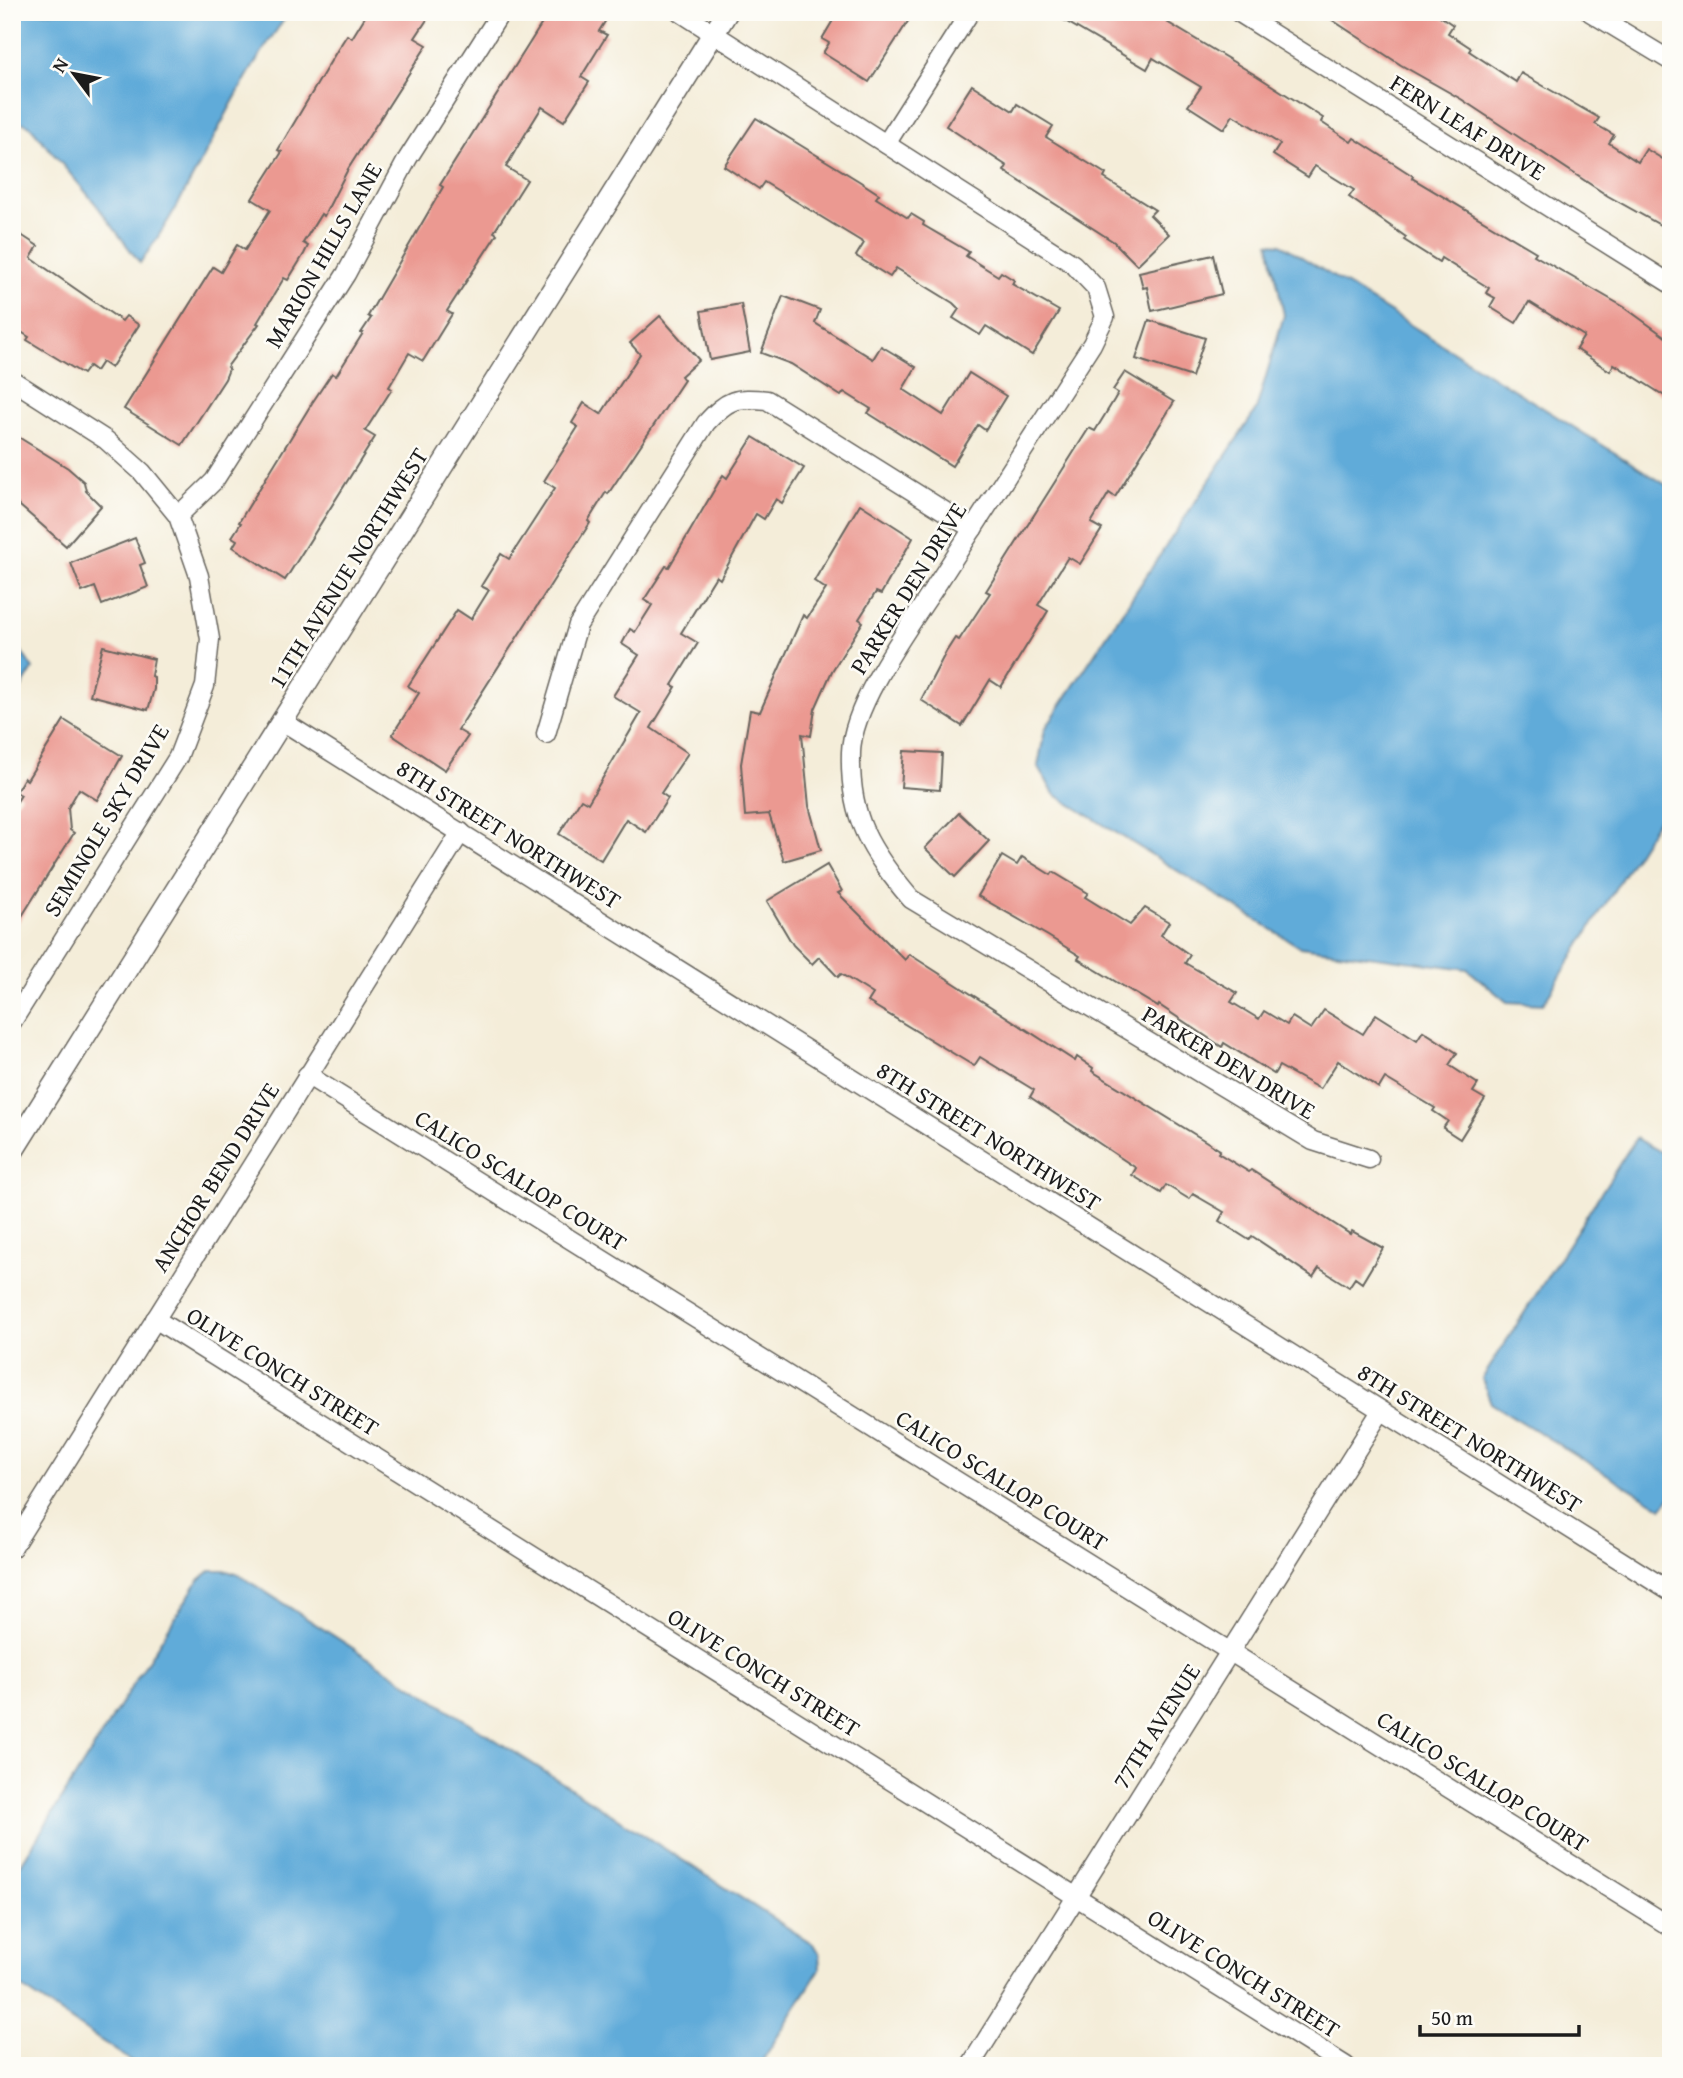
<svg xmlns="http://www.w3.org/2000/svg" width="1683" height="2078" font-family="'Gentium Book Plus',serif">
	<rect width="100%" height="100%" fill="#fdfcf7"/>
	<filter id="ink" filterUnits="userSpaceOnUse"><feTurbulence type="fractalNoise" baseFrequency=".0143" numOctaves="2"/><feDisplacementMap in="SourceGraphic" scale="14" xChannelSelector="R" yChannelSelector="G"/><feConvolveMatrix kernelMatrix="1 2 1 2 8 2 1 2 1" color-interpolation-filters="sRGB"/></filter>
	<filter id="wash" filterUnits="userSpaceOnUse"><feTurbulence type="fractalNoise" baseFrequency=".00686" numOctaves="4" result="noise"/><feDisplacementMap in="SourceGraphic" scale="28" xChannelSelector="R" yChannelSelector="G"/><feGaussianBlur stdDeviation="1.57" result="paint"/><feColorMatrix in="noise" values="0 0 0 0 0 0 0 0 0 0 0 0 0 0 0 0 0 1.4 0 .05"/><feComposite in="paint" operator="in"/></filter>
	<g filter="url(#wash)">
		<rect width="100%" height="100%" fill="#f4edd9"/>
		<g fill="#61abd9" stroke="#3e647a" stroke-width="2">
			<path d="M12 12H290C230 89 198 184 140 263L95 203 29 125 12 119Z"/>
			<path d="M1269 243 1281 244 1671 488V799L1543 1004 1507 1002 1467 969 1300 947 1054 794 1038 766 1045 729 1256 410 1284 315Z"/>
			<path d="M12 637 33 669 12 703Z"/>
			<path d="M1636 1138 1671 1158V1496L1662 1508 1491 1403 1482 1379Z"/>
			<path d="M211 1570H224L239 1575 813 1944 819 1954 820 1969 759 2066H139L12 1981V1878L198 1581Z"/>
		</g>
		<g id="blocks">
			<g fill="#eb9991">
				<path d="M368 12H432L415 38 427 45 348 169 324 216 321 214 303 243 308 246 304 254 288 280 284 278 257 323 259 324 227 367 229 369 225 379 182 445 124 409 213 267 221 272 237 245 245 250 270 210 252 199 282 152 278 150 338 49 347 35 352 38Z"/>
				<path d="M554 12H594L606 20 599 31 607 35 581 77 589 82 564 121 542 107 518 146 506 167 527 180 494 232 497 234 447 311 452 314 423 361 409 353 389 387 392 389 365 431 375 437 285 580 233 547 237 540 232 537 241 523 239 522 312 403 332 373 336 376 363 333H361L371 318 368 316 443 187 440 185 546 17 550 19Z"/>
				<path d="M838 12H914L869 82 823 53 829 43 822 39Z"/>
				<path d="M1050 12H1150L1257 76 1323 118 1321 122 1351 142 1354 138 1413 176 1412 178 1536 252 1534 255 1624 307 1671 341V400L1614 364 1610 371 1576 349 1584 336 1529 302 1516 323 1490 307 1495 298 1486 293 1489 288 1441 258 1439 262 1404 240 1406 237 1349 197 1354 190 1315 166 1308 177 1273 155 1280 144 1233 115 1224 129 1188 106 1201 87 1153 58 1147 69Z"/>
				<path d="M1320 12H1434L1453 25 1448 33 1471 48 1469 51 1516 82 1521 73 1599 118 1595 124 1614 135 1609 143 1638 162 1646 149 1671 164V231L1608 196 1461 99 1401 65Z"/>
				<path d="M972 85 1013 111 1017 104 1053 126 1046 137 1106 174 1104 178 1155 210 1150 215 1169 234 1137 265 1114 242 1004 171 1007 166 946 126Z"/>
				<path d="M756 118 859 181 879 194 876 198 908 218 911 214 924 222 923 225 969 252 966 256 998 276 1001 272 1014 280 1012 284 1059 311 1032 355 986 326 980 335 953 318 959 309 953 303 896 268 890 277 856 256 864 243 764 182 759 189 724 166Z"/>
				<path d="M12 229 38 246 31 258 122 321 126 316 139 325 111 368 102 362 96 371 89 366 83 374 27 340 29 337 12 326Z"/>
				<path d="M1213 255 1222 294 1152 311 1147 287 1143 288 1139 272Z"/>
				<path d="M783 296 820 310 815 323 873 359 881 346 916 367 903 389 943 415 969 373 1006 396 985 430 978 425 952 466 868 413 871 409 844 392 841 396 791 364 761 353Z"/>
				<path d="M741 304 750 352 710 360 701 311Z"/>
				<path d="M660 316 699 360 681 376 684 380 608 494 606 492 588 521 590 523 458 730 468 736 445 770 392 735 419 693 408 686 457 610 471 619 489 590 481 586 501 554 509 559 555 488 544 481 578 427 572 423 584 403 601 414 640 354 630 343Z"/>
				<path d="M1149 320 1205 338 1192 377 1136 359Z"/>
				<path d="M1125 372 1174 402 1115 497 1109 493 1091 523 1102 529 1080 564 1068 557 1038 605 1048 611 1001 687 990 680 962 726 921 700 946 652 955 638 959 640 990 593 986 591 1089 428 1095 431 1114 400 1118 393 1113 390Z"/>
				<path d="M12 433 68 468 84 482 86 491 101 506 66 546 12 499Z"/>
				<path d="M753 437 804 468 782 503 776 499 764 519 756 514 720 579 716 576 681 633 698 643 672 685 676 687 651 728 688 753 661 793 668 798 646 832 626 819 601 860 559 834 581 799 588 803 641 713 613 696 639 655 622 644 630 629 635 632 652 605 644 600 666 566 669 567 723 475 727 478Z"/>
				<path d="M860 504 913 538 881 594 876 592 859 619 863 622 832 671 815 709 811 736 802 734 809 806 821 850 784 861 769 814 745 816 741 764 750 710 760 712 803 615 807 618 826 589 814 581Z"/>
				<path d="M135 538 145 563 140 565 148 587 102 605 95 587 82 592 71 563Z"/>
				<path d="M103 646 154 659 151 676 154 677V689L148 710 90 695Z"/>
				<path d="M64 720 122 756 97 800 79 789 68 808 70 830 74 833 12 932V809L21 795 16 792 24 778 27 780Z"/>
				<path d="M904 751 942 753 940 790 901 787Z"/>
				<path d="M959 813 989 841 955 877 925 848Z"/>
				<path d="M1002 856 1017 865 1022 857 1051 875 1053 872 1088 893 1085 897 1130 925 1145 908 1169 922 1161 935 1190 955 1185 963 1237 993 1231 1002 1259 1019 1264 1011 1287 1025 1292 1017 1311 1029 1324 1010 1363 1034 1376 1014 1417 1040 1423 1031 1457 1053 1449 1065 1478 1084 1473 1092 1485 1099 1460 1139 1443 1128 1448 1121 1433 1111 1435 1108 1385 1078 1379 1088 1338 1061 1320 1089 1279 1066 1274 1074 1224 1043 1222 1047 1159 1005 1158 1007 1078 959 1080 956 1048 936 978 896Z"/>
				<path d="M827 865 842 891 838 893 905 960 909 954 1075 1061 1077 1057 1093 1068 1092 1071 1220 1150 1218 1153 1249 1172 1251 1170 1350 1234 1352 1231 1383 1248 1362 1283 1355 1278 1349 1287 1319 1268 1313 1277 1252 1236 1249 1240 1219 1221 1224 1212 1193 1194 1189 1199 1166 1185 1161 1193 1132 1175 1136 1168 1030 1097 1034 1090 980 1057 974 1066 868 1002 873 994 841 974 838 977 819 957 812 964 793 945 767 901Z"/>
			</g>
		</g>
	</g>
	<g filter="url(#ink)">
		<use href="#blocks" fill-opacity="0" stroke="#68655e" stroke-width="2"/>
		<g fill="none" stroke-linecap="round" stroke-linejoin="round">
			<g stroke="#68655e" stroke-width="21">
				<g id="minor">
					<path d="M680 12 1073 264 1096 288 1105 317 1092 344C1043 421 993 498 943 575 915 619 852 702 851 752 849 818 870 851 911 899L1313 1141 1369 1159"/>
					<path d="M1238 12 1671 284"/>
					<path d="M1590 12 1671 61"/>
					<path d="M886 144 970 12"/>
					<path d="M12 380 106 440 142 472 178 516 199 576 210 639 205 686 178 757 12 1022"/>
					<path d="M178 516 214 481 346 274 408 158 501 12"/>
					<path d="M282 721 1671 1592"/>
					<path d="M546 734 578 625 706 423C728 399 735 397 767 400L973 529"/>
					<path d="M307 1075 1671 1927"/>
					<path d="M155 1319 1346 2066"/>
					<path d="M12 1548 461 832"/>
					<path d="M970 2066 1381 1411"/>
				</g>
			</g>
			<g stroke="#68655e" stroke-width="24">
				<path id="tertiary" d="M12 1152 727 12"/>
			</g>
			<use href="#minor" stroke="#fff" stroke-width="18"/>
			<use href="#tertiary" stroke="#fff" stroke-width="21"/>
		</g>
	</g>
	<g text-anchor="middle" dominant-baseline="central" stroke-width="5" stroke-linejoin="round" paint-order="stroke">
		<g font-size="24" fill="#1c1c1c" stroke="#fdfcf7">
			<text transform="translate(1468 127) rotate(32)">FERN LEAF DRIVE</text>
			<text transform="translate(323 255) rotate(-60)">MARION HILLS LANE</text>
			<text transform="translate(348 568) rotate(-58)">11TH AVENUE NORTHWEST</text>
			<text transform="translate(908 588) rotate(-58)">PARKER DEN DRIVE</text>
			<text transform="translate(106 820) rotate(-59)">SEMINOLE SKY DRIVE</text>
			<text transform="translate(509 834) rotate(32)">8TH STREET NORTHWEST</text>
			<text transform="translate(1229 1062) rotate(31)">PARKER DEN DRIVE</text>
			<text transform="translate(989 1136) rotate(32)">8TH STREET NORTHWEST</text>
			<text transform="translate(215 1177) rotate(-58)">ANCHOR BEND DRIVE</text>
			<text transform="translate(521 1180) rotate(32)">CALICO SCALLOP COURT</text>
			<text transform="translate(283 1371) rotate(32)">OLIVE CONCH STREET</text>
			<text transform="translate(1470 1438) rotate(32)">8TH STREET NORTHWEST</text>
			<text transform="translate(1002 1480) rotate(32)">CALICO SCALLOP COURT</text>
			<text transform="translate(764 1672) rotate(32)">OLIVE CONCH STREET</text>
			<text transform="translate(1156 1726) rotate(-58)">77TH AVENUE</text>
			<text transform="translate(1483 1781) rotate(32)">CALICO SCALLOP COURT</text>
			<text transform="translate(1244 1973) rotate(32)">OLIVE CONCH STREET</text>
		</g>
	</g>
	<rect width="1683" height="2078" fill="none" stroke="#fdfcf7" stroke-width="42"/>
	<g transform="translate(74 74) rotate(302)" stroke="#fdfcf7" stroke-width="5" paint-order="stroke">
	<path d="M0-5L12 26L0 18L-12 26Z" fill="#1c1c1c"/>
	<text y="-10" font-size="19" font-weight="bold" text-anchor="middle" fill="#1c1c1c">N</text>
	</g>
	<path d="M1420 2025v10h159v-10" fill="none" stroke="#1c1c1c" stroke-width="3.5"/>
	<text x="1431" y="2025" font-size="21" fill="#1c1c1c" stroke="#fdfcf7" stroke-width="5" paint-order="stroke">50 m</text>
</svg>
